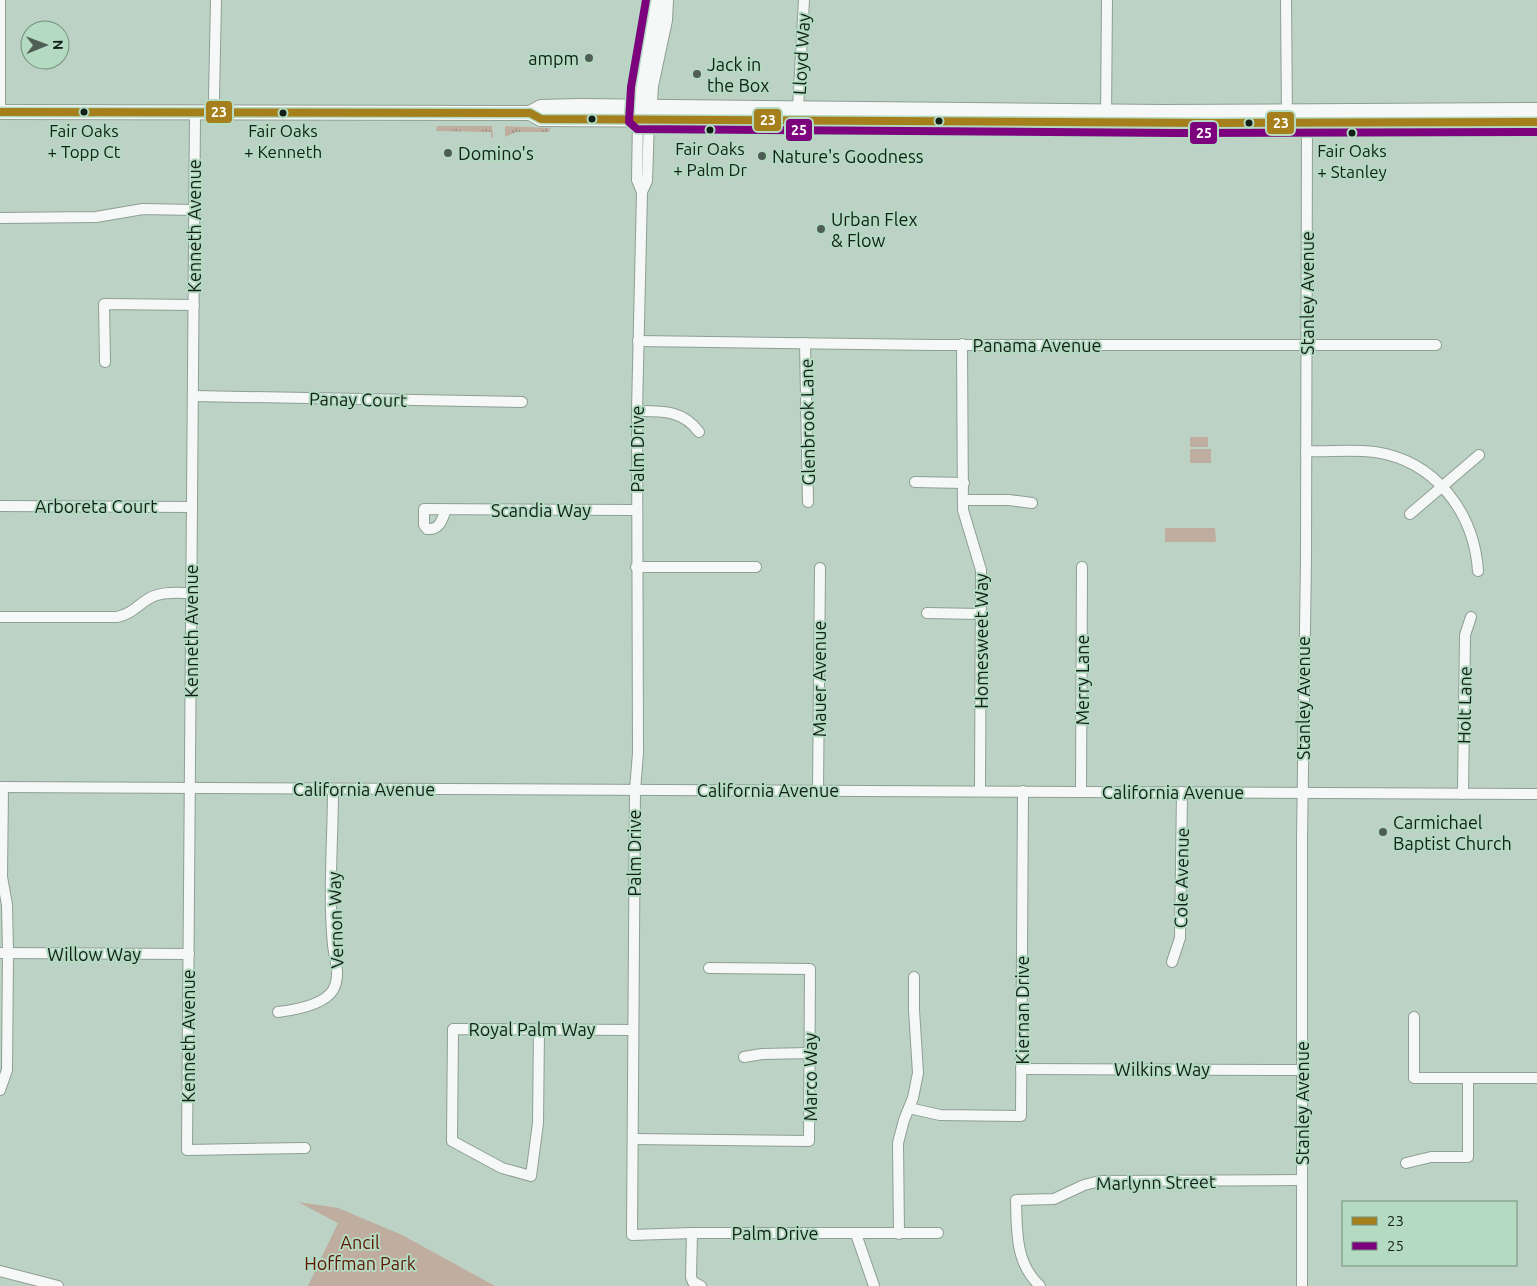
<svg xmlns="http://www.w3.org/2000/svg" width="1537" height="1286" font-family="Ubuntu,sans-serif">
	<defs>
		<pattern id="grass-tufts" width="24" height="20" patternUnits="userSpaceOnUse" patternTransform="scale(1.25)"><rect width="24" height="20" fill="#bfad9f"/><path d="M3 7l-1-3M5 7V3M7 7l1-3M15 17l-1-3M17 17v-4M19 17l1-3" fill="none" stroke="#9a8c81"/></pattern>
	</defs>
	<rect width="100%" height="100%" fill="#bcd2c4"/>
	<g fill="url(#grass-tufts)">
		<path d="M437 126H492L493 137 491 138V132L436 131Z"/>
		<path d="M505 126 550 128 549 132H516L505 137Z"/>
	</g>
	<g fill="#bfad9f">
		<rect x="1190" y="437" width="18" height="10"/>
		<rect x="1190" y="449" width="21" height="14"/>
		<path d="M1165 528H1215L1216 542H1165Z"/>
		<path d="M298 1202 338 1208 402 1235 495 1286H308L338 1223Z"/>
	</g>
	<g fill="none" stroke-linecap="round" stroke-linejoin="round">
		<g stroke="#8e9f94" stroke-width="12">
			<g id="minor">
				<path d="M0 0V112"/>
				<path d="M216 0 214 98 217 113"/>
				<path d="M1286 0 1287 116"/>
				<path d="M798 108 804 0"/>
				<path d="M195 113 187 1150 305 1148"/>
				<path d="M1106 116 1107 0"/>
				<path d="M638 119 637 180 642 192 637 411 638 753 635 790 632 1235 692 1233H938"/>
				<path d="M642 192 647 181 649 119"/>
				<path d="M0 218 96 217 143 209 194 210"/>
				<path d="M638 341 933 345H1436"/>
				<path d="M805 343 808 502"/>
				<path d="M962 344 963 510 981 570 980 791"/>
				<path d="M105 362 104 304 194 305"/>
				<path d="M193 396 522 402"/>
				<path d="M637 411C662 411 683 410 699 432"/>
				<path d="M1306 451C1329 452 1352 449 1375 452 1436 461 1474 513 1478 571"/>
				<path d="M915 482 964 483"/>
				<path d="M963 500H1009L1032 503"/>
				<path d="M0 506 192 507"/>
				<path d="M446 509C442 520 440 530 427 529L424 525V509L636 510"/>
				<path d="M1410 514 1479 455"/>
				<path d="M636 567H756"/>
				<path d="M927 613 981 614"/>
				<path d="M0 617H117C131 614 137 606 148 599 161 591 177 593 192 593"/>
				<path d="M0 787 1537 794"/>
				<path d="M818 791 820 568"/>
				<path d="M1081 791 1082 567"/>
				<path d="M1463 794 1465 635 1471 617"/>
				<path d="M0 953 189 954"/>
				<path d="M1172 962 1180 938 1182 792"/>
				<path d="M278 1012C294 1010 324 1005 333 990 341 976 335 960 333 945 328 897 333 838 333 789"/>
				<path d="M1414 1017V1078H1537"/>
				<path d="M539 1029 538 1123 531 1176 502 1168 452 1141 453 1029 633 1030"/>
				<path d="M744 1057 762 1054 810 1053"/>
				<path d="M1021 1069 1302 1070"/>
				<path d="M0 1090 7 1070 8 953 7 905 2 877 3 787"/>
				<path d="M909 1108 940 1115 1021 1116 1023 791"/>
				<path d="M633 1139 809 1141 810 969 709 968"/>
				<path d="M1406 1163 1431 1157H1468V1079"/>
				<path d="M692 1233 691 1277 693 1282 701 1286"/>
				<path d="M856 1234 874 1286"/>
				<path d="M899 1234 898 1143 904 1120 913 1098 918 1073 914 1010V977"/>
				<path d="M0 1271 58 1286"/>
				<path d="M1040 1286C1015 1263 1017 1231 1016 1200L1054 1199 1084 1185 1100 1181 1301 1180"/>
				<path d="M1302 1286V840L1306 558 1307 117"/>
			</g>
		</g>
		<g stroke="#8e9f94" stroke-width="16">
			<g id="major">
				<path d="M0 112 530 113 541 119 1211 123 1537 122"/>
				<path d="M530 113 541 107 579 106 1162 112 1537 110"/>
				<path d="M638 116C639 76 654 39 656 0"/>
				<path d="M649 116 651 86 665 20 666 0"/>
			</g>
		</g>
		<use href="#minor" stroke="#f5f8f6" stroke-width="10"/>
		<use href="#major" stroke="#f5f8f6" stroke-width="14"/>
		<g stroke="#b4dac1" stroke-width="11">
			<path id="bus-1" d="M0 112 530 113 541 119 1211 123 1537 122"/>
		</g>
		<g stroke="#b4dac1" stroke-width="11">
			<path id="bus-2" d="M646 0 631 87 629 122 637 129 1178 133 1537 132"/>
		</g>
		<use href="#bus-1" stroke="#a67f1d" stroke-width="8"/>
		<use href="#bus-2" stroke="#7c027e" stroke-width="8"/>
	</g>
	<g fill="#4e5e54" stroke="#b4dac1" stroke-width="2">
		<circle cx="589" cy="58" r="5"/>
		<circle cx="697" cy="74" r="5"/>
		<circle cx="448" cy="153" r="5"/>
		<circle cx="762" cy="156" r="5"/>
		<circle cx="821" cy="229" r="5"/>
		<circle cx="1383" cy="832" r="5"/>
	</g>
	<g fill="#122017" stroke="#b4dac1" stroke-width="2">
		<circle cx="84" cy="112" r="4.5"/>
		<circle cx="283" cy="113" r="4.5"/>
		<circle cx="592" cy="119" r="4.5"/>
		<circle cx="939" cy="121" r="4.5"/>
		<circle cx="1249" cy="123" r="4.5"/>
		<circle cx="710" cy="130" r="4.5"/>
		<circle cx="1352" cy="133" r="4.5"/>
	</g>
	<g text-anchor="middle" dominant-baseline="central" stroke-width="4" stroke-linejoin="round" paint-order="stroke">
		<g font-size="17" fill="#122017" stroke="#b4dac1">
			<text x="84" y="130">Fair Oaks<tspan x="84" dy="21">+ Topp Ct</tspan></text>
			<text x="283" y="130">Fair Oaks<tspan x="283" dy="21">+ Kenneth</tspan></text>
			<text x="710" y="148">Fair Oaks<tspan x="710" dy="21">+ Palm Dr</tspan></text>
			<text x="1352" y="150">Fair Oaks<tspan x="1352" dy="21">+ Stanley</tspan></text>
		</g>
		<g font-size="18" fill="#122017" stroke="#b4dac1">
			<text transform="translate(801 54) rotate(-87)">Lloyd Way</text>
			<text transform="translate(194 226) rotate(-90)">Kenneth Avenue</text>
			<text transform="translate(1307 293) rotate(-90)">Stanley Avenue</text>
			<text x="1037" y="345">Panama Avenue</text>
			<text transform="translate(358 399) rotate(1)">Panay Court</text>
			<text transform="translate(807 422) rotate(-91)">Glenbrook Lane</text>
			<text transform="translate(637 449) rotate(-90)">Palm Drive</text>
			<text x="96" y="506">Arboreta Court</text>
			<text x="541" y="510">Scandia Way</text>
			<text transform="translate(191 631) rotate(-90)">Kenneth Avenue</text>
			<text transform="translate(981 641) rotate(-90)">Homesweet Way</text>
			<text transform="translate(819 679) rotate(-90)">Mauer Avenue</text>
			<text transform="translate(1082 680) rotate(-90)">Merry Lane</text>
			<text transform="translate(1303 698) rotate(-90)">Stanley Avenue</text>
			<text transform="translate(1464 705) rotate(-89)">Holt Lane</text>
			<text x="364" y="789">California Avenue</text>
			<text x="768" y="790">California Avenue</text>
			<text x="1173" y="792">California Avenue</text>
			<text transform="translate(634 853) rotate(-90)">Palm Drive</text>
			<text transform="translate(1181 878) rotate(-89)">Cole Avenue</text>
			<text transform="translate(335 920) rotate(-92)">Vernon Way</text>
			<text x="94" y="954">Willow Way</text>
			<text transform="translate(1022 1010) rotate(-90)">Kiernan Drive</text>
			<text x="532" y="1029">Royal Palm Way</text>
			<text transform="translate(188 1036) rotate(-90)">Kenneth Avenue</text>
			<text x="1162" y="1069">Wilkins Way</text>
			<text transform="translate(810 1077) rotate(-90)">Marco Way</text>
			<text transform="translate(1302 1103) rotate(-90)">Stanley Avenue</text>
			<text transform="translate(1156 1182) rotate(-1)">Marlynn Street</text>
			<text x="775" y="1233">Palm Drive</text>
		</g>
		<g font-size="18" fill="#122017" stroke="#b4dac1" text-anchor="start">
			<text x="579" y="58" text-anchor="end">ampm</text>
			<text x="707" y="64">Jack in<tspan x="707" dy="21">the Box</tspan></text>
			<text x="458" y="153">Domino's</text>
			<text x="772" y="156">Nature's Goodness</text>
			<text x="831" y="219">Urban Flex<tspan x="831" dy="21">&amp; Flow</tspan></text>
			<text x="1393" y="822">Carmichael<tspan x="1393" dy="21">Baptist Church</tspan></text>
		</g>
		<g font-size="18" fill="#5d1601" stroke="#b4dac1">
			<text x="360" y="1242">Ancil<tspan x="360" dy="21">Hoffman Park</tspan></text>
		</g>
	</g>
	<g stroke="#b4dac1" stroke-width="2">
		<rect x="205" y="100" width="28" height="24" rx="5" fill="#a67f1d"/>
		<rect x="753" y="108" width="29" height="24" rx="5" fill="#a67f1d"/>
		<rect x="1266" y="111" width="29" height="24" rx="5" fill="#a67f1d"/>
		<rect x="785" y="118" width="28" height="24" rx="5" fill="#7c027e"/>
		<rect x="1189" y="121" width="29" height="24" rx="5" fill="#7c027e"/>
	</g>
	<g font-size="14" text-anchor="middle" font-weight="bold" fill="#fff">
		<text x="219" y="117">23</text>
		<text x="768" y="125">23</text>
		<text x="1281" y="128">23</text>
		<text x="799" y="135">25</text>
		<text x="1204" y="138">25</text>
	</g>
	<rect x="1342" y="1201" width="175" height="65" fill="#b4dac1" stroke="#73907d"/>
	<rect x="1352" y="1217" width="25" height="8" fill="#a67f1d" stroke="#73907d"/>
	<text x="1387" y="1226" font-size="15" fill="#122017">23</text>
	<rect x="1352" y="1242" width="25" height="8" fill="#7c027e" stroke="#73907d"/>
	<text x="1387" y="1251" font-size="15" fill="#122017">25</text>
	<g transform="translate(45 45) rotate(89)"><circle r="24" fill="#b4dac1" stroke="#73907d"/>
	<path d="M0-4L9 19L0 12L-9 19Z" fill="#4e5e54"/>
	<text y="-8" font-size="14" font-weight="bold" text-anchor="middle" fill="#122017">N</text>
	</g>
</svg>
